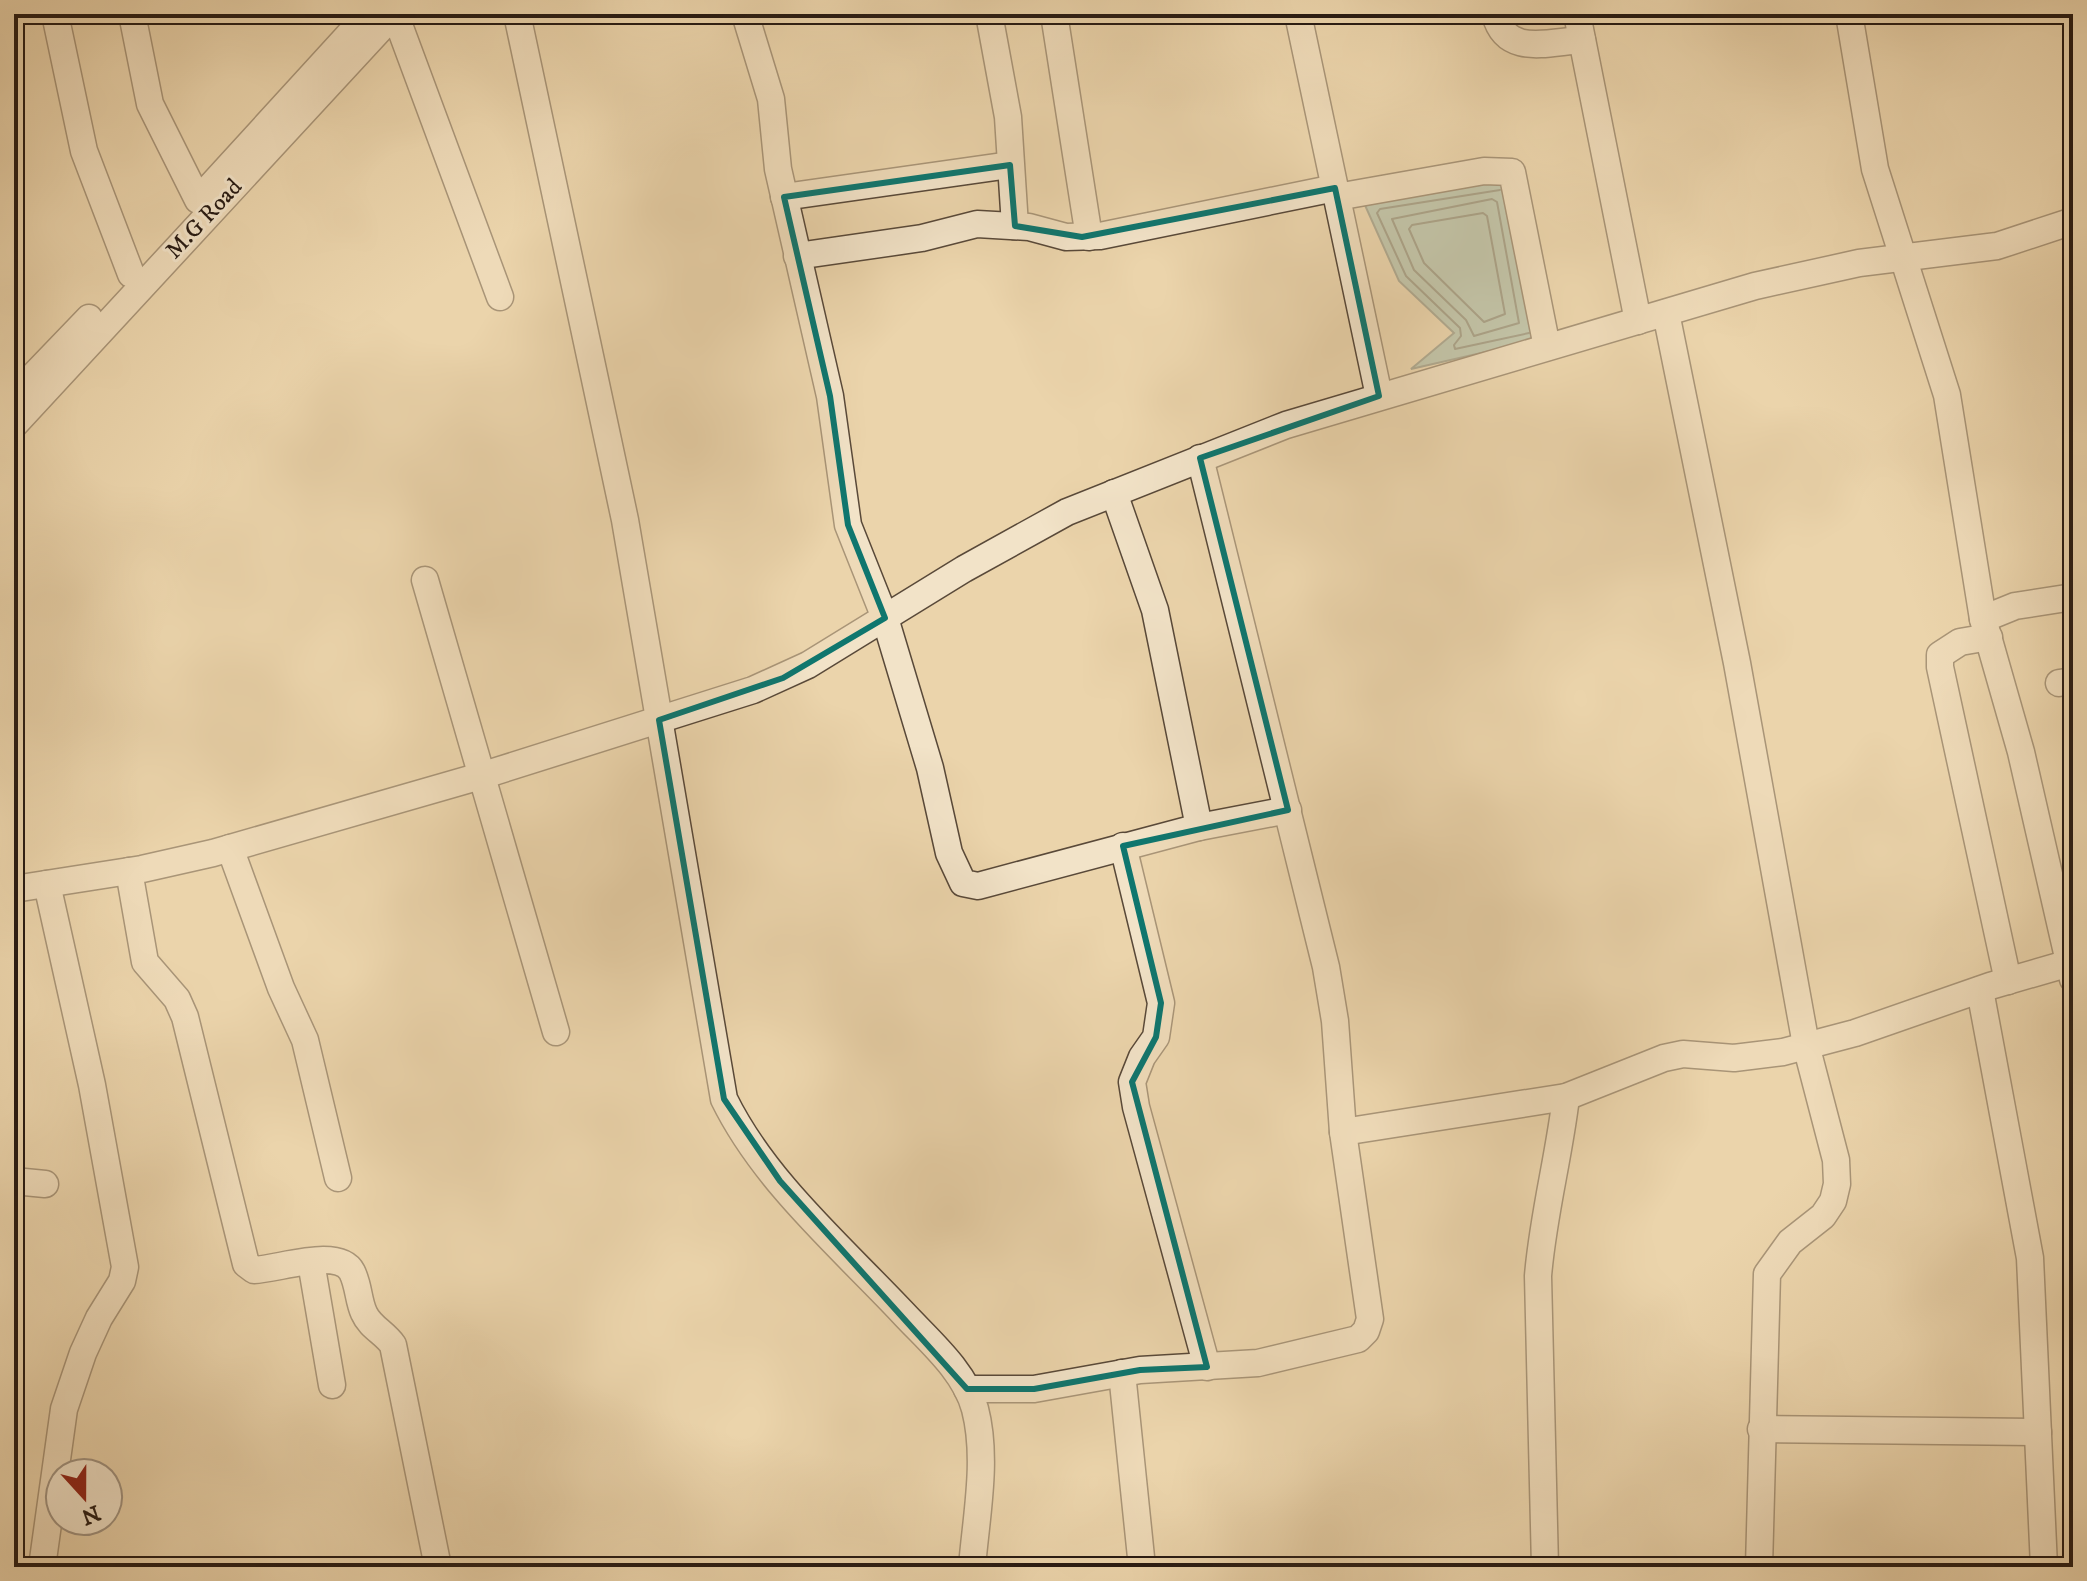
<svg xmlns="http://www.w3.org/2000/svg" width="2087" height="1581" font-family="'IM FELL DW Pica',serif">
	<rect width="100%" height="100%" fill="#ebd4ab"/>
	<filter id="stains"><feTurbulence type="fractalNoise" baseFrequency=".0025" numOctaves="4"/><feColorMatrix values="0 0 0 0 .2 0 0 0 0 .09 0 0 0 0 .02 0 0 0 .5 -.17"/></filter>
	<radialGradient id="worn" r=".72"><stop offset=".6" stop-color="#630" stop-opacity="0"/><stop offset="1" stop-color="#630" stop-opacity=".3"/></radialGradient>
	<path fill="#98b8ac" stroke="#6b796f" stroke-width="2" d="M1497 180 1513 187 1534 341 1411 369 1454 333 1399 281 1364 203Z"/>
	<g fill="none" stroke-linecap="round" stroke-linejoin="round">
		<g stroke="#606a60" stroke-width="2">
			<path d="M1500 190 1380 209 1377 213 1406 276 1460 328 1461 336 1454 345 1455 349 1529 333"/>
			<path d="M1492 199 1497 202 1519 323 1474 336 1466 320 1414 270 1392 219Z"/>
			<path d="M1483 213 1487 216 1505 314 1484 322 1424 263 1409 229 1412 225Z"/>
		</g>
		<g stroke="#594939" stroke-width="29">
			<g id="minor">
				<path d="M55 14 84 151 131 274"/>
				<path d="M132 14 150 104 198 200"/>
				<path d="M395 14 500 297"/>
				<path d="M517 14 625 520 724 1099C764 1181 841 1247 903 1313 929 1341 965 1371 975 1409 988 1459 976 1517 972 1567"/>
				<path d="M745 14 771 99 778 169 830 396 848 525 885 618 930 768 949 853 963 883 978 886 1199 827 1288 810"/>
				<path d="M989 14 1008 117 1015 226"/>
				<path d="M1054 14 1089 237"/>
				<path d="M1298 14 1379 396"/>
				<path d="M1495 14C1506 57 1547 42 1582 40"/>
				<path d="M1577 14 1638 321"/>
				<path d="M1849 14 1875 169 1947 395 1983 619 2021 752 2073 979"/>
				<path d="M784 197 1010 165"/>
				<path d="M1337 197 1484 171 1512 172 1547 347"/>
				<path d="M200 198 368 14"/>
				<path d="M797 256 922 238 977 224 1029 227 1066 237 1100 236 1335 188"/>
				<path d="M1666 313 1737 663 1806 1045 1836 1160 1837 1184 1833 1201 1823 1216 1790 1242 1767 1274 1759 1567"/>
				<path d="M14 396 89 318"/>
				<path d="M14 425 394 14"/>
				<path d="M1114 493 1155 610 1199 827"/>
				<path d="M425 580 556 1032"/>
				<path d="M1983 619 2015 606 2073 597"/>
				<path d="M1989 637 1960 642 1940 655V667L2008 981"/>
				<path d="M2059 683 2073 681"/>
				<path d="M1123 846 1161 1003 1156 1037 1142 1057 1132 1082 1136 1107 1207 1367"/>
				<path d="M230 848 281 988 305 1040 338 1178"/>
				<path d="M129 871 145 962 177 999 185 1017 246 1264 254 1270C279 1269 339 1247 352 1272 359 1286 358 1300 364 1313 370 1327 385 1333 393 1345L438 1567"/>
				<path d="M14 889 142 869 213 853 484 775 753 690 808 665 964 569 1067 512 1286 425 1755 286 1859 263 1997 246 2073 221"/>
				<path d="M1980 990 2030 1258 2044 1567"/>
				<path d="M1343 1132 1566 1097 1664 1058 1683 1054 1734 1058 1783 1052 1855 1033 1990 986 2073 962"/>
				<path d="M14 1181 45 1184"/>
				<path d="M311 1262 332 1385"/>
				<path d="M1122 1373 1142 1567"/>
				<path d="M967 1389H1034L1140 1370 1258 1363 1358 1339 1366 1331 1370 1319 1343 1132 1335 1021 1326 967 1200 458"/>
				<path d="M1761 1429 2038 1432"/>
				<path d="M42 1567 64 1409 83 1353 99 1318 122 1281 125 1267 92 1085 47 884"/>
				<path d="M1545 1567 1538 1276C1543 1215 1559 1157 1566 1097"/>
			</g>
		</g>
		<use href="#minor" stroke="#f2e3c8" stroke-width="26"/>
	</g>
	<path d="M0 0H2087V1581H0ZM1010 165 1015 226 1082 237 1335 188 1379 396 1200 458 1288 810 1123 846 1161 1003 1156 1037 1132 1082 1207 1367 1140 1370 1034 1389H967L780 1181 724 1099 659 720 783 678 885 618 848 525 830 396 784 197Z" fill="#ebd4ab" fill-opacity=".55" fill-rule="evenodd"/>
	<path fill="none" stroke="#0f766e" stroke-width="6" stroke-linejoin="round" d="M1010 165 1015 226 1082 237 1335 188 1379 396 1200 458 1288 810 1123 846 1161 1003 1156 1037 1132 1082 1207 1367 1140 1370 1034 1389H967L780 1181 724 1099 659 720 783 678 885 618 848 525 830 396 784 197Z"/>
	<g text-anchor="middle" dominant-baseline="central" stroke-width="6" stroke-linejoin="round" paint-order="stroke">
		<g font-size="24" fill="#281b13" stroke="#f2e3c8">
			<text transform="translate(204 219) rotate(-47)">M.G Road</text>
		</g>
	</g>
	<rect width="2087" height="1581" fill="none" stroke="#ebd4ab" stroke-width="48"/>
	<rect x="16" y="16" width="2055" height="1549" fill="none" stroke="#281b13" stroke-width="4"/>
	<rect x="24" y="24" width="2039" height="1533" fill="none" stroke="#281b13" stroke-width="2"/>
	<g transform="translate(84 1497) rotate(159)"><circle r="38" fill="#f2e3c8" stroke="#a19380" stroke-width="2"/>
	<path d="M0-6L14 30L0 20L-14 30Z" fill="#8f2418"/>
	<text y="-12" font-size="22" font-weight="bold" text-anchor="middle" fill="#281b13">N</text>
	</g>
	<rect width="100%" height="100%" filter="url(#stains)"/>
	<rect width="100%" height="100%" fill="url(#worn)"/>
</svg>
